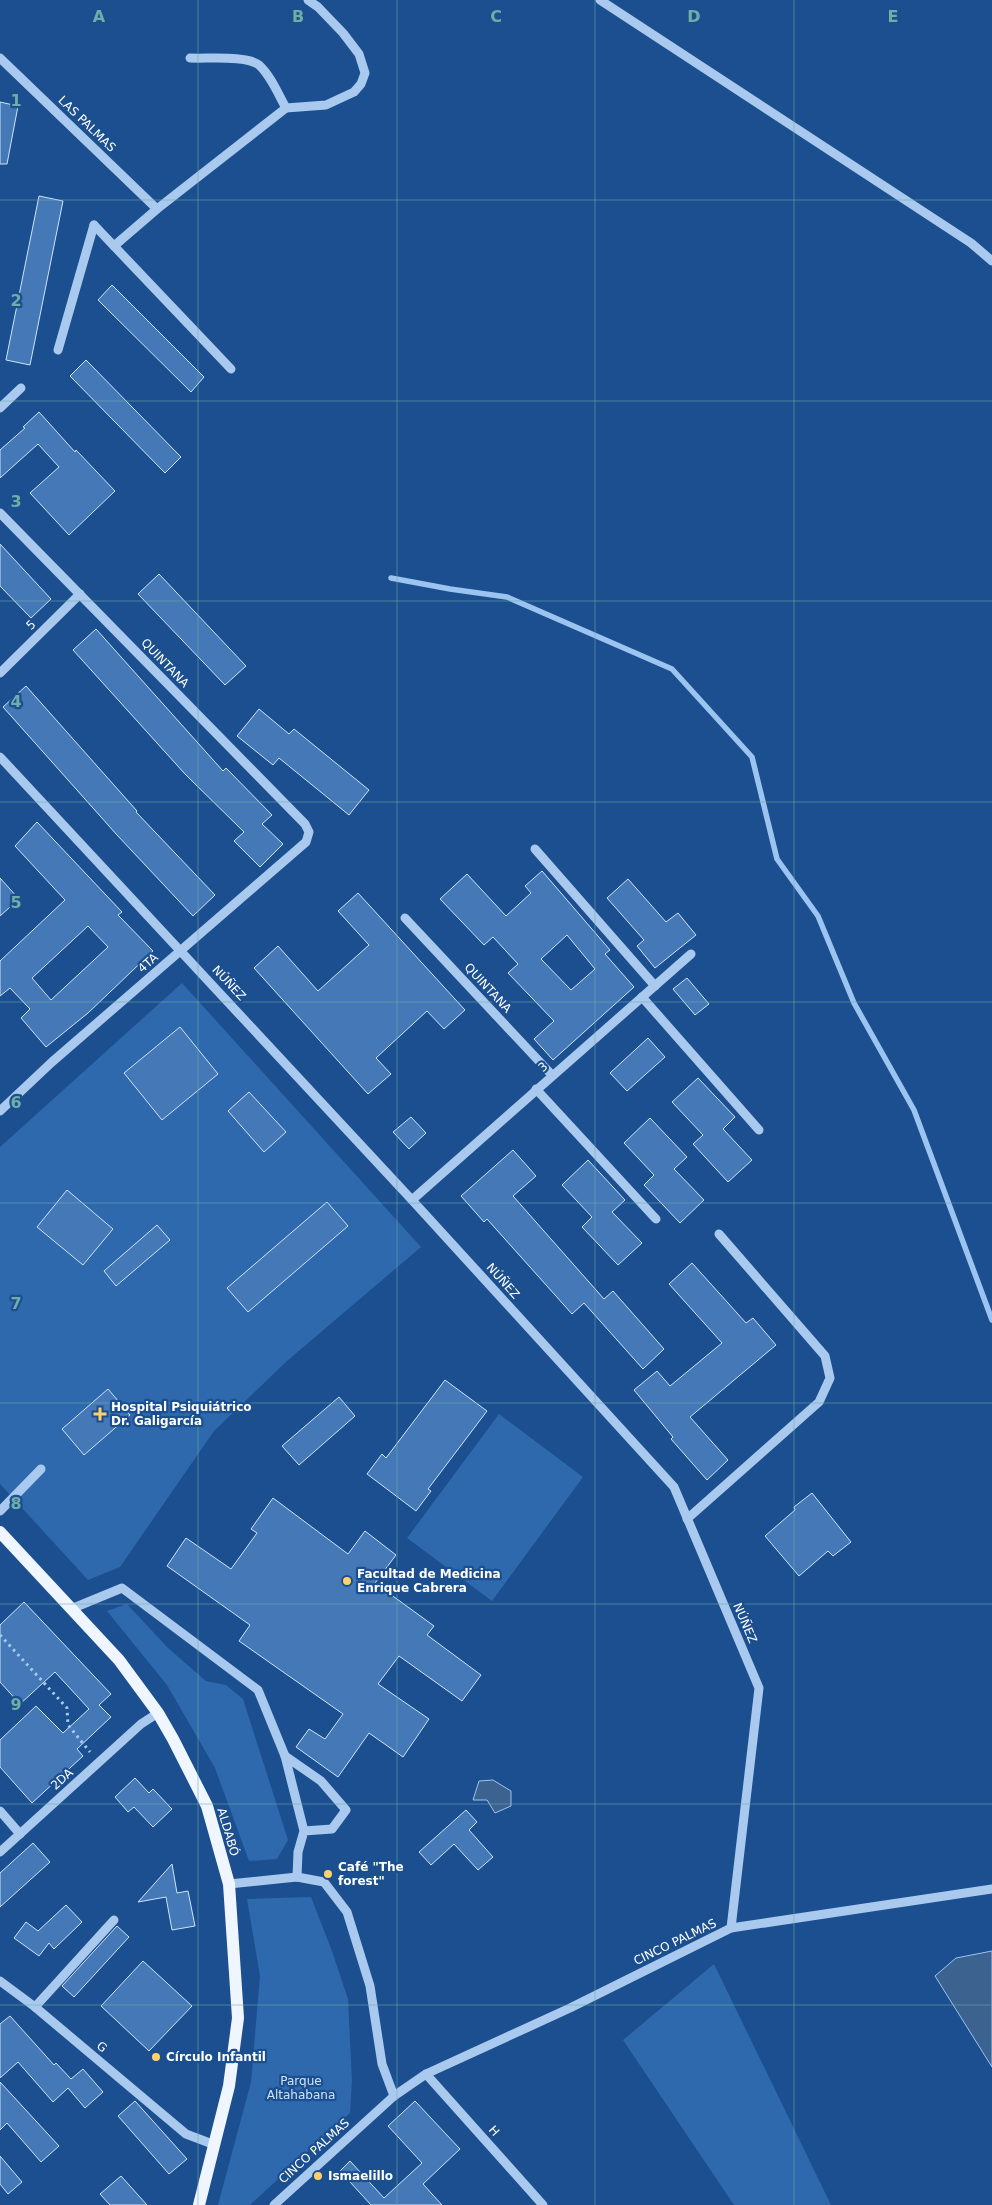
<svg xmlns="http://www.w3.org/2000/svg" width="992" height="2205" font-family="'DejaVu Sans',sans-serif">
	<rect width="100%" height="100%" fill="#1b4f8f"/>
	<g fill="#2e69ad">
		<path d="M182 983 421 1247 287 1361 214 1431 120 1567 88 1580 0 1484V1147Z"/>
		<path d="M499 1414 583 1477 492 1601 407 1538Z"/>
		<path d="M127 1604 168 1648 206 1681 226 1685 243 1699 288 1840 277 1859 249 1861 215 1768 167 1685 107 1611Z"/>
		<path d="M311 1897 332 1951 348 1999 352 2081 350 2113 250 2205H218L251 2082 260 1976 247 1899Z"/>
		<path d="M714 1964 831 2205H734L623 2040Z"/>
	</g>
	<g fill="#3c6290" stroke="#9cc4f0">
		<path d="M493 1780 511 1791V1806L495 1813 487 1800H473L479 1781Z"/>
		<path d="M992 1951V2067L935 1976 956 1958Z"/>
	</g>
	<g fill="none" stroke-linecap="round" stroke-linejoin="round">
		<path stroke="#9cc4f0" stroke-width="5.5" d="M391 578 450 589 507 597 672 669 752 757 777 859 818 916 854 1003 914 1110 992 1320"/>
	</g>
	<g fill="#4478b7" stroke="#cfe3fa" fill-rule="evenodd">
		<path d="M0 102 18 106 7 164H0Z"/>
		<path d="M39 196 63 201 30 365 6 360Z"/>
		<path d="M112 285 204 377 191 392 98 300Z"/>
		<path d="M86 360 181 457 165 473 70 376Z"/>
		<path d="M39 412 75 452 76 450 115 491 69 535 30 493 59 467 38 444 0 478V450L25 428 23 427Z"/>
		<path d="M0 544 51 599 31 618 0 586Z"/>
		<path d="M159 574 246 666 225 685 138 594Z"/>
		<path d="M96 629 223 771 226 768 272 815 262 824 283 844 260 867 234 841 244 832 185 774 73 650Z"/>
		<path d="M26 686 137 811 136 812 215 895 193 916 117 835 3 707Z"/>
		<path d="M259 709 289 734 294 729 369 790 349 815 279 758 273 765 237 736Z"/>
		<path d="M37 822 122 912 118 915 153 951 88 1013 46 1047 21 1018 30 1009 10 988 0 996V961L65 900 15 846ZM88 926 108 947 51 1000 32 978Z"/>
		<path d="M542 871 610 950 605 954 634 987 553 1060 534 1039 554 1021 508 973 518 964 493 937 484 945 440 899 467 874 506 916 531 893 525 886ZM567 935 595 969 571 990 541 959Z"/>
		<path d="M0 878 19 899 0 916Z"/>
		<path d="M628 879 666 922 678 913 696 935 655 968 637 946 644 940 607 898Z"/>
		<path d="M358 893 465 1010 444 1029 427 1011 376 1058 391 1074 368 1094 254 968 278 946 318 991 369 945 338 911Z"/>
		<path d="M687 978 709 1004 695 1015 673 989Z"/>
		<path d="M180 1027 218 1074 162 1120 124 1073Z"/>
		<path d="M648 1038 665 1057 627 1091 610 1073Z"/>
		<path d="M698 1078 735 1117 723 1129 752 1160 728 1182 693 1144 703 1135 672 1102Z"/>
		<path d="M249 1092 286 1132 264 1152 228 1111Z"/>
		<path d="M411 1117 426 1133 409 1149 393 1132Z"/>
		<path d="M650 1118 687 1157 674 1169 704 1200 680 1223 644 1185 654 1175 624 1143Z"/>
		<path d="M513 1150 536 1176 513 1196 604 1299 613 1291 664 1349 643 1369 584 1303 572 1314 487 1219 484 1222 461 1196Z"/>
		<path d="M588 1160 625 1200 612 1212 642 1243 618 1265 582 1227 592 1217 562 1185Z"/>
		<path d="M67 1190 113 1229 83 1265 37 1227Z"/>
		<path d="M327 1202 348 1226 248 1312 227 1288Z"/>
		<path d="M157 1225 170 1240 116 1286 104 1271Z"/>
		<path d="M692 1263 746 1323 753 1318 776 1345 690 1417 728 1460 707 1480 671 1439 673 1437 634 1390 657 1371 670 1386 722 1343 669 1284Z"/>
		<path d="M445 1380 487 1411 428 1489 431 1491 416 1511 367 1474 382 1454 386 1458Z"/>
		<path d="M108 1389 130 1415 84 1455 62 1429Z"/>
		<path d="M339 1397 355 1416 299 1465 282 1446Z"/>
		<path d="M812 1493 851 1542 833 1556 828 1551 799 1576 765 1536 795 1510 794 1507Z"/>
		<path d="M273 1498 348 1554 365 1531 396 1555 375 1583 434 1626 427 1635 481 1675 462 1701 399 1656 378 1684 429 1719 403 1757 369 1733 338 1777 296 1747 309 1729 325 1739 343 1714 239 1641 250 1625 167 1566 186 1538 231 1569 257 1533 251 1529Z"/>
		<path d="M24 1602 111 1694 99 1705 111 1717 77 1749 83 1756 32 1803 0 1767V1740L36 1706 63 1733 89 1709 55 1672 20 1704 0 1682V1625Z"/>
		<path d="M135 1778 149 1793 153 1789 172 1809 153 1827 134 1807 128 1812 115 1797Z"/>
		<path d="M466 1810 477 1822 469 1830 493 1857 478 1870 454 1844 431 1865 419 1852Z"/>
		<path d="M33 1843 50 1862 0 1907V1873Z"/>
		<path d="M172 1864 177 1893 188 1891 195 1926 172 1930 166 1897 138 1902Z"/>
		<path d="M66 1905 82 1922 54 1949 49 1943 39 1956 14 1938 26 1922 38 1931Z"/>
		<path d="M117 1926 129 1937 74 1997 62 1986Z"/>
		<path d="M143 1961 192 2006 149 2051 101 2006Z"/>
		<path d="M10 2016 54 2065 56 2063 71 2079 83 2069 103 2092 85 2108 68 2088 53 2102 18 2062 0 2078V2024Z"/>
		<path d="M0 2082 59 2146 41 2162 7 2123 0 2130Z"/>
		<path d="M135 2101 187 2159 169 2174 118 2116Z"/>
		<path d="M415 2101 460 2149 423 2184 442 2205H371L340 2171 350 2161 384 2198 422 2163 388 2126Z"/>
		<path d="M0 2156 22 2182 8 2194 0 2184Z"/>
		<path d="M121 2176 147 2205H110L100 2194Z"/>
	</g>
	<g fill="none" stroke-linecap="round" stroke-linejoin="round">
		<path stroke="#a9c9ee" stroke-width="3" stroke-dasharray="2.5 4" stroke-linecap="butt" d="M0 1635 67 1708 68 1725 90 1752"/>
		<g stroke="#a9c9ee" stroke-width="9">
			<path d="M600 0 971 243 992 261"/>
			<path d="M0 58 157 209"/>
			<path d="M190 58C207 59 247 55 259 65 271 76 278 94 286 108"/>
			<path d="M94 225 231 369"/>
			<path d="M114 246 157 209 286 108 326 105 354 92 361 84 365 73 359 54 343 33 318 7 308 0"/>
			<path d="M58 350 94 225"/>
			<path d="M0 408 21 388"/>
			<path d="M0 513 305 824 309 832 306 842 52 1062 0 1111"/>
			<path d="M0 673 80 594"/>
			<path d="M0 757 412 1200 674 1487 759 1688 731 1928"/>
			<path d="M535 849 655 986"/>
			<path d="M405 918 552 1075"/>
			<path d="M642 997 759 1130"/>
			<path d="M536 1089 656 1219"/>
			<path d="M412 1200 691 954"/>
			<path d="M0 1511 41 1469"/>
			<path d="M687 1519 819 1402 830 1378 825 1356 719 1234"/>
			<path d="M71 1609 122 1588 258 1690 285 1756"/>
			<path d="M0 1811 20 1834"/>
			<path d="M0 1852 141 1724 158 1713"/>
			<path d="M297 1877 298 1852 304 1831 332 1829 346 1810 321 1781 285 1756 304 1831"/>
			<path d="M229 1884 297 1877 324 1882 347 1912 370 1986 382 2064 394 2096"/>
			<path d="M0 1981 35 2007 186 2134 215 2145"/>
			<path d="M35 2007 114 1920"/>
			<path d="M426 2074 543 2205"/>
			<path d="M274 2205 394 2096 426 2074 570 2008 731 1928 992 1889"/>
		</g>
		<path stroke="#f0f6ff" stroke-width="12" d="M0 1532 119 1660 158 1713 173 1739 207 1806 229 1884 238 2018 229 2086 199 2205"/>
	</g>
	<path fill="none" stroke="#6fada8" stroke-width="1" stroke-opacity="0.55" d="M198 0V2205M397 0V2205M595 0V2205M794 0V2205M0 200H992M0 401H992M0 601H992M0 802H992M0 1002H992M0 1203H992M0 1403H992M0 1604H992M0 1804H992M0 2005H992"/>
	<g fill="#ffd166" stroke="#1b4f8f" stroke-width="2">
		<path d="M97.5 1406.5h5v5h5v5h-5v5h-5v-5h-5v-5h5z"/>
		<circle cx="347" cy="1581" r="5"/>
		<circle cx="328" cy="1874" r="5"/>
		<circle cx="156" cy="2057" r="5"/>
		<circle cx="318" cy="2176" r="5"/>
	</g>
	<g text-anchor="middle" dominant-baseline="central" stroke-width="4.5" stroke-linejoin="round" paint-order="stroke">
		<g font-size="12" fill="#fff" stroke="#1b4f8f">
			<text transform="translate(87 124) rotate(44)">LAS PALMAS</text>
			<text transform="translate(31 625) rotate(-44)">5</text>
			<text transform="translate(165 663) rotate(46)">QUINTANA</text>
			<text transform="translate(148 963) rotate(-41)">4TA</text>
			<text transform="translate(229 983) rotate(47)">NÚÑEZ</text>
			<text transform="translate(488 988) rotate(47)">QUINTANA</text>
			<text transform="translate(543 1067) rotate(-41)">3</text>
			<text transform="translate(503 1281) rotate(48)">NÚÑEZ</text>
			<text transform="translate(745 1623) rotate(67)">NÚÑEZ</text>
			<text transform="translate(62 1779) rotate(-42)">2DA</text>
			<text transform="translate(228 1832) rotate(74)">ALDABÓ</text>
			<text transform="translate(675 1942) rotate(-26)">CINCO PALMAS</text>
			<text transform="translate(102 2047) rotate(40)">G</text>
			<text transform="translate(494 2131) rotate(48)">H</text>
			<text transform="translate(314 2151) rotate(-42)">CINCO PALMAS</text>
		</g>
		<g font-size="12" font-weight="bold" fill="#fff" stroke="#1b4f8f" text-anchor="start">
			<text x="111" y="1407">Hospital Psiquiátrico<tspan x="111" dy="14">Dr. Galigarcía</tspan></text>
			<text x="357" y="1574">Facultad de Medicina<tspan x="357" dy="14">Enrique Cabrera</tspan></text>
			<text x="338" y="1867">Café "The<tspan x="338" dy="14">forest"</tspan></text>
			<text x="166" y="2057">Círculo Infantil</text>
			<text x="328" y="2176">Ismaelillo</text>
		</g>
		<g font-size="12" fill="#cfe3fa" stroke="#1b4f8f">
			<text x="301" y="2081">Parque<tspan x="301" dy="14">Altahabana</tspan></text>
		</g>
	</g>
	<g font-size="16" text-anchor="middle" font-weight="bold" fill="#6fada8" stroke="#1b4f8f" stroke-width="4.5" stroke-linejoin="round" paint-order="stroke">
		<text x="99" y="22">A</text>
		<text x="298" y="22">B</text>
		<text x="496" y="22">C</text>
		<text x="694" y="22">D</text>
		<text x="893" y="22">E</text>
		<text x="16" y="106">1</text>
		<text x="16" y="306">2</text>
		<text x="16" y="507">3</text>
		<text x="16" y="707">4</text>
		<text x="16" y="908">5</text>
		<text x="16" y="1108">6</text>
		<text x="16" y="1309">7</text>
		<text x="16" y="1509">8</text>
		<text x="16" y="1710">9</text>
	</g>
</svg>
